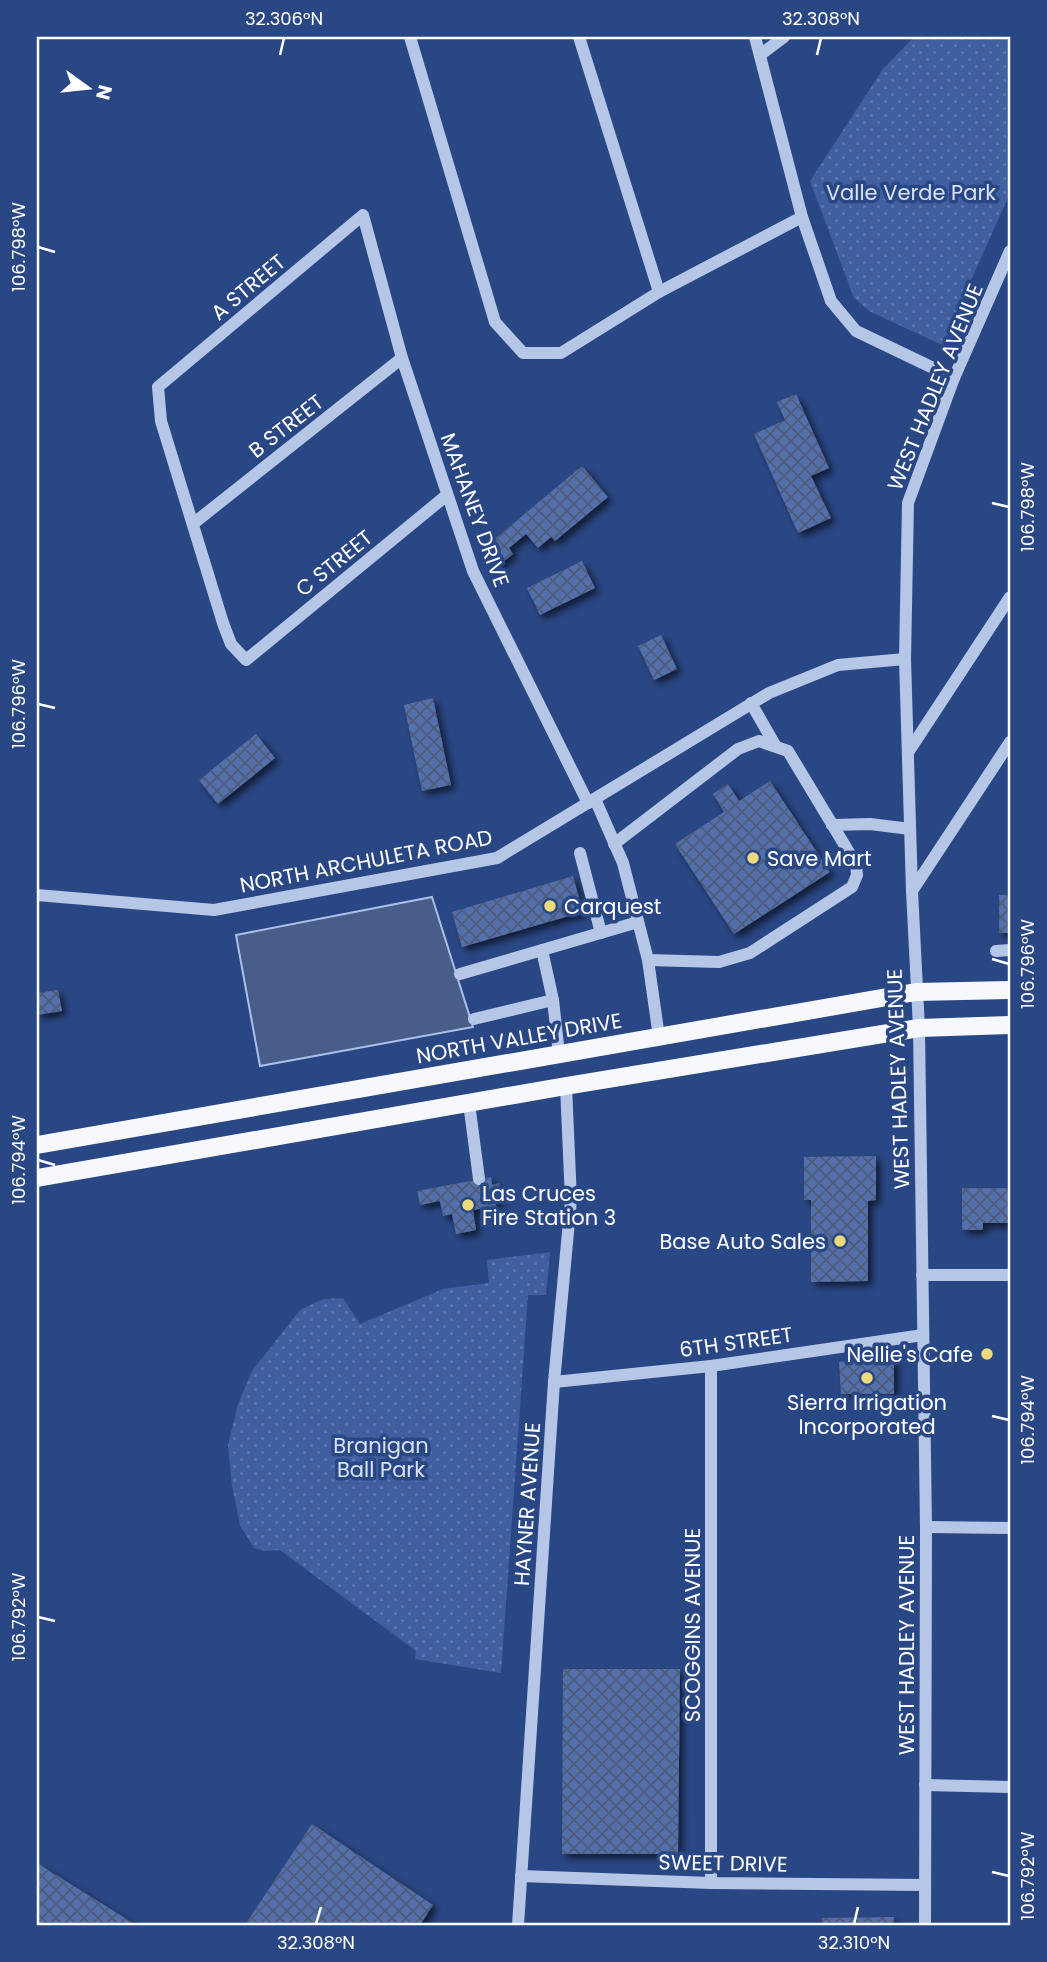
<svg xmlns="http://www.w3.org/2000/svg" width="1047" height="1962" font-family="Poppins,sans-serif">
	<defs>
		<pattern id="green-dots" width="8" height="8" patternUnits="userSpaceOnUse" patternTransform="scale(1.75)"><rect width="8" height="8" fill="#3f5fa1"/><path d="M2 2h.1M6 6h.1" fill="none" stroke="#5c77af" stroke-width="1.8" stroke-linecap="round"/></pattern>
		<pattern id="building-cross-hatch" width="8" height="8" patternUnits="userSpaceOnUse" patternTransform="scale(1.75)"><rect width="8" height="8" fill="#5370ac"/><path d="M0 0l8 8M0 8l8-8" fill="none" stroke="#4f5c77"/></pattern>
		<filter id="shadow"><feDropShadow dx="4.5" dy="4.5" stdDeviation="3.5" flood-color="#0009"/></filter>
	</defs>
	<rect width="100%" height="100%" fill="#2a4785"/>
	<g fill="url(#green-dots)">
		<path d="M914 37H1010V193L942 345 869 311 854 298 810 181 883 69Z"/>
		<path d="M550 1252 546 1295H528L501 1673 415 1659 416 1651 280 1550 265 1551 254 1548 240 1525 232 1486 228 1445 238 1404 252 1371 300 1310 323 1299 343 1298 360 1324 443 1289 489 1283 487 1260Z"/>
	</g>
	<path fill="#485d89" stroke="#aabfe7" stroke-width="2" d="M432 897 473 1027 260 1066 236 935Z"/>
	<g fill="url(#building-cross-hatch)" filter="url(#shadow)">
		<path d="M796 394 829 468 811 476 831 518 798 533 754 434 785 420 777 402Z"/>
		<path d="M582 466 608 497 555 541 551 537 538 548 526 534 509 548 513 554 494 569 479 552Z"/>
		<path d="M582 561 595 588 540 615 527 588Z"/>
		<path d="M661 635 677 669 654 680 638 646Z"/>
		<path d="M433 698 451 785 422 791 404 705Z"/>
		<path d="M256 734 275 758 218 804 199 780Z"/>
		<path d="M770 781 830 872 734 934 675 844 724 812 713 794 728 784 739 801Z"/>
		<path d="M573 876 583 912 462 947 452 912Z"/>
		<rect x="999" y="895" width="11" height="38"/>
		<path d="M58 990 62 1011 37 1015V993Z"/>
		<path d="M876 1156V1200L868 1201V1281L811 1282V1200H804V1157Z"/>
		<path d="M491 1177 492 1185 499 1183 502 1199 495 1201 496 1206 473 1210 476 1230 456 1234 452 1214 443 1216 440 1201 420 1205 417 1191Z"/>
		<path d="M962 1188H1010V1223H983V1230H962Z"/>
		<path d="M894 1357V1394H841L839 1362Z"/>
		<path d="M563 1669H680L678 1854H562Z"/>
		<path d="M312 1824 433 1905 420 1925H245Z"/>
		<path d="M37 1863 136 1925H37Z"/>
		<path d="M894 1917V1925H822V1918Z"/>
	</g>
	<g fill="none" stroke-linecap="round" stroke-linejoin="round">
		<g stroke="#b5c6e7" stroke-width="12">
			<path d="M410 37 495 322 523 353H561L659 292 802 217 755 37"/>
			<path d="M579 37 659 292"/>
			<path d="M760 55 784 37"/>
			<path d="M802 217 831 301 856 331 954 378"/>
			<path d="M447 495 246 660 231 644 223 623 161 421 158 387 363 215 402 358 473 571 588 803"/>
			<path d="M194 523 402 358"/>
			<path d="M751 703 775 745"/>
			<path d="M909 751 1010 597"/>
			<path d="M595 799 623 863 648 960 659 1037"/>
			<path d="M832 825 870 824 910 829"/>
			<path d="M614 844 738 749 759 741 788 751 856 864 857 875 852 887 750 953 719 962 648 960"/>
			<path d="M580 853 601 933"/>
			<path d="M912 891 1010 742"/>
			<path d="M37 895 214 910 497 858 769 693 838 665 905 659"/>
			<path d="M996 951 1010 950"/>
			<path d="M460 974 638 922"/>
			<path d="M553 1000 559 1054"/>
			<path d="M474 1019 553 1000 542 950"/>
			<path d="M469 1103 479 1179"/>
			<path d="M922 1275H1010"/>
			<path d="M711 1366V1883"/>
			<path d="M554 1382 711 1366 923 1335"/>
			<path d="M926 1527 1010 1528"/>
			<path d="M925 1785 1010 1787"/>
			<path d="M521 1876 711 1883 925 1885"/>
			<path d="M518 1925 554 1382 571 1200 566 1086"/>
			<path d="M925 1925 926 1527 919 1028 912 891 905 659 908 503 954 378 1010 251"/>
		</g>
		<g stroke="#f6f8fe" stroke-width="18">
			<path d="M37 1145 916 992 1010 990"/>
			<path d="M37 1178 566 1086 919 1028 1010 1025"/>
		</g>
	</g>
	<path fill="none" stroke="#fff" stroke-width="2.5" d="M280 55 284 38M817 55 821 38M38 247 55 252M992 503 1009 507M38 704 55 708M992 959 1009 964M38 1160 55 1165M992 1416 1009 1420M38 1617 55 1621M992 1872 1009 1876M316 1924 321 1907M854 1924 858 1907"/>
	<g fill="#edda7d" stroke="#2a4785" stroke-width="2.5">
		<circle cx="753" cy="858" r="7"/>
		<circle cx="550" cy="906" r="7"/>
		<circle cx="468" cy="1205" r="7"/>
		<circle cx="840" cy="1241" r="7"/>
		<circle cx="987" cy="1354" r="7"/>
		<circle cx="867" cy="1378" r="7"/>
	</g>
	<g text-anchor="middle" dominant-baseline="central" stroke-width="7" stroke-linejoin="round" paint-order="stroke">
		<g font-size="21" fill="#d8e2f6" stroke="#2a4785">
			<text x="911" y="192">Valle Verde Park</text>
			<text x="381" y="1445">Branigan<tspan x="381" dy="24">Ball Park</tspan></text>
		</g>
		<g font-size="21" fill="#fff" stroke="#2a4785">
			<text transform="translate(248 287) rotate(-40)">A STREET</text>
			<text transform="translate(935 387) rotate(-68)">WEST HADLEY AVENUE</text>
			<text transform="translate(286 426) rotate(-38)">B STREET</text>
			<text transform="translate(475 510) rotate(70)">MAHANEY DRIVE</text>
			<text transform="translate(334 563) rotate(-39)">C STREET</text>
			<text transform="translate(366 861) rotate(-11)">NORTH ARCHULETA ROAD</text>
			<text transform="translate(519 1038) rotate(-10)">NORTH VALLEY DRIVE</text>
			<text transform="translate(898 1079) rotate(-92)">WEST HADLEY AVENUE</text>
			<text transform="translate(736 1342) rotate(-8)">6TH STREET</text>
			<text transform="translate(527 1504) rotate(-86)">HAYNER AVENUE</text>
			<text transform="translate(692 1625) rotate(-90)">SCOGGINS AVENUE</text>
			<text transform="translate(906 1645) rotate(-90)">WEST HADLEY AVENUE</text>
			<text transform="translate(723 1863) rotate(1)">SWEET DRIVE</text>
		</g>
		<g font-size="21" fill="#fff" stroke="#2a4785" text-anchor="start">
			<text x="767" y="858">Save Mart</text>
			<text x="564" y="906">Carquest</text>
			<text x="482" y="1193">Las Cruces<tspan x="482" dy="24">Fire Station 3</tspan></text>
			<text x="826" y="1241" text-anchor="end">Base Auto Sales</text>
			<text x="973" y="1354" text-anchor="end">Nellie's Cafe</text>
			<text x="867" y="1402" text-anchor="middle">Sierra Irrigation<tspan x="867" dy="24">Incorporated</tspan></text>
		</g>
	</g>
	<rect width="1047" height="1962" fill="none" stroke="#2a4785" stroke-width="77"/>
	<g transform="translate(88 88) rotate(105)" stroke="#2a4785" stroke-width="5" paint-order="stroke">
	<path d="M0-5L12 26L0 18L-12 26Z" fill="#ffffff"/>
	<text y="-10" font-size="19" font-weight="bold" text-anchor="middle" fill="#ffffff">N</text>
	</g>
	<rect x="38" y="38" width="971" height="1886" fill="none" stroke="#fff" stroke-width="2.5"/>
	<g font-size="18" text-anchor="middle" fill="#fff">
		<text x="284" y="25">32.306°N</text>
		<text x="821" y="25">32.308°N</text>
		<text transform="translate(19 247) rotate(-90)" y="6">106.798°W</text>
		<text transform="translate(1028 507) rotate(-90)" y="6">106.798°W</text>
		<text transform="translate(19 704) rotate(-90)" y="6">106.796°W</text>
		<text transform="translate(1028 964) rotate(-90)" y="6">106.796°W</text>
		<text transform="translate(19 1160) rotate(-90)" y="6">106.794°W</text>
		<text transform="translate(1028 1420) rotate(-90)" y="6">106.794°W</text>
		<text transform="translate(19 1617) rotate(-90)" y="6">106.792°W</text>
		<text transform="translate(1028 1876) rotate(-90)" y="6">106.792°W</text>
		<text x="316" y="1949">32.308°N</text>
		<text x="854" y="1949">32.310°N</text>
	</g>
</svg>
